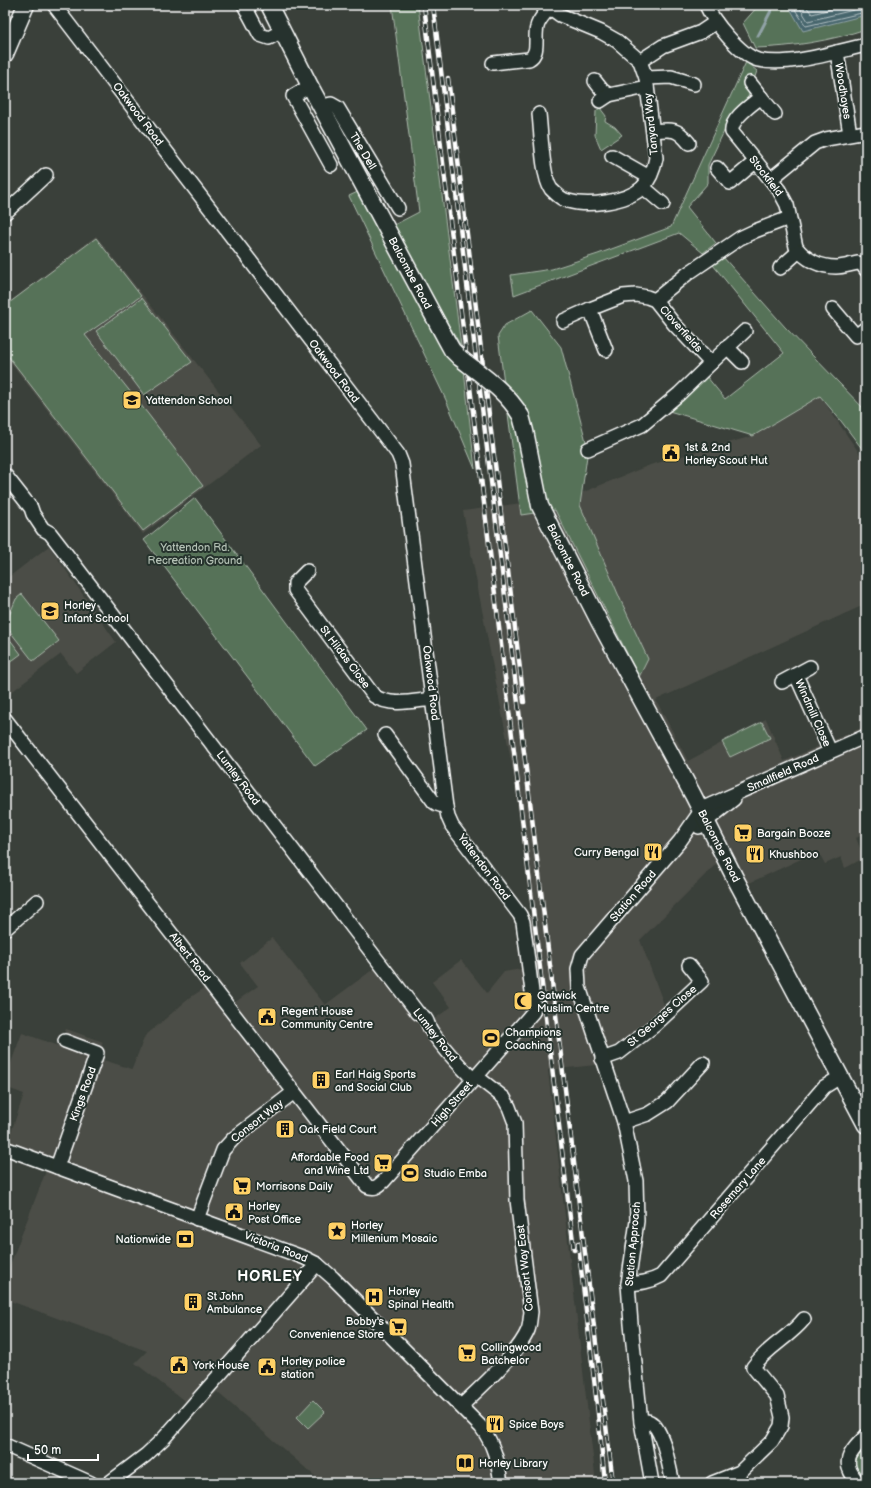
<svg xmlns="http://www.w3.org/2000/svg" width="871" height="1488" font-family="'Balsamiq Sans',sans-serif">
	<rect width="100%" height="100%" fill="#3a403a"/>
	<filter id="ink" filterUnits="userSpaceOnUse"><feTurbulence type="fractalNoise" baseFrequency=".025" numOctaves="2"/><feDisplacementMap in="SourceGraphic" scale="8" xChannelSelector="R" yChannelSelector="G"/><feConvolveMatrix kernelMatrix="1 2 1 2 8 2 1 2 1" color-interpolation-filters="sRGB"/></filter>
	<g filter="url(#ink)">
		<g fill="#4c4d47">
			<path d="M96 236 261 445 143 534 5 355V305Z"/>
			<path d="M820 396 866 463V604L656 700 688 761 766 719 784 761 866 726V833L856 838 864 858 845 868 841 857 825 864 818 851 730 892 717 863 640 940 670 1021 615 1063 548 1070 596 1483H323L217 1392 199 1412 135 1363 147 1351 5 1299V1278L46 1171 5 1157V1150L24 1094 5 1087V1079L22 1033 59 1046 66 1029 103 1042 97 1058 132 1069 145 1036 191 997 218 979 234 1003 258 986 240 963 272 938 325 1005 387 959 433 1020 451 1007 432 982 461 960 487 993 504 972 521 969 516 922 531 915 514 776 463 511 574 496 650 465 753 436Z"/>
			<path d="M49 546 116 642 76 673 61 654 5 697V580Z"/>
		</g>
		<g fill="#577258" stroke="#abb8ac">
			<path d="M392 5H418L461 346 431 295 394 225 419 212Z"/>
			<path d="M759 5H866V29C829 41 793 47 755 48L743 23Z"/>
			<path d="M746 62 757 71 747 100 728 123 708 165V183L687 207 716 243 703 253 679 233 514 295 511 275 552 269 598 254 671 227Z"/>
			<path d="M600 108 606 116 605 121 615 127 622 135 601 149 595 135 596 111Z"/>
			<path d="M362 190 464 370 475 469 446 400 349 196Z"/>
			<path d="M96 238 141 296 85 335 148 414 203 486 143 531 5 352V306Z"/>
			<path d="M723 257 785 327 866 411V454L841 421 820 396 753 436 669 411 707 377 725 399 784 353 713 265Z"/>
			<path d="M142 298 192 362 144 395 96 331Z"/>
			<path d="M532 310 561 347 588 449 580 505 621 601 648 659 639 677 555 510 521 515 498 336 505 325Z"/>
			<path d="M195 498 367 730 315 766 144 540Z"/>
			<path d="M22 594 59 641 33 661 5 625 16 599Z"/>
			<path d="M5 633 21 654 5 666Z"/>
			<path d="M762 722 770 738 730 757 722 742Z"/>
			<path d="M313 1400 325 1412 308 1428 297 1417Z"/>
			<path d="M866 1442V1483L854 1471 855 1455Z"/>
		</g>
		<path fill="#47666d" stroke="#91a3a7" d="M788 5H866V15L803 31Z"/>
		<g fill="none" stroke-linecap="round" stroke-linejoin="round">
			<g stroke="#b5c2c5" stroke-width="1">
				<path d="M792 5 806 26 866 12"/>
				<path d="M798 5 808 21 866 7"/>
				<path d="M805 5 812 14 847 5"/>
			</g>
			<path stroke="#91a3a7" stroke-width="3" d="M758 36 774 5"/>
			<g stroke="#fff" stroke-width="16">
				<g id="minor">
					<path d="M54 5 379 429 398 454 402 464 446 807"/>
					<path d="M244 5 260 35 269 38 282 31"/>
					<path d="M706 5C713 21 740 55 758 60 789 67 835 52 866 45"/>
					<path d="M837 52 850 134"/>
					<path d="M640 61 663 46 701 32 716 22"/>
					<path d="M493 63 529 59C540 53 534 38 537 27 538 20 545 14 549 8"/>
					<path d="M646 78 671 77 694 84"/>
					<path d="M595 81 602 90 609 95"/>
					<path d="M750 83 761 97"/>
					<path d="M310 86 293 96 331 165"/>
					<path d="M600 101 609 95 647 87"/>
					<path d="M322 106 331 104 338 108 398 208"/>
					<path d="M539 114C541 130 542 177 551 189 556 194 562 200 568 201 588 207 626 202 642 188 650 180 654 169 656 158L646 78 640 61 617 41 601 32 560 15 546 5"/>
					<path d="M775 114 761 97C751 105 730 119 732 132L779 190 787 205 796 247C805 260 821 267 836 267 844 267 851 264 858 263L862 264 866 270"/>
					<path d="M653 131C672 129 677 128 689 143"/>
					<path d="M612 156 649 177"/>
					<path d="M717 168 730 183 755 162"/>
					<path d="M771 179 815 143 826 139 866 132"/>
					<path d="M643 187 663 204"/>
					<path d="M5 213 46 175"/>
					<path d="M780 268 799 251"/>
					<path d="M655 300 687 274 740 238 755 231 789 218"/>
					<path d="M833 309 856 336 866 328"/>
					<path d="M563 321 590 309"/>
					<path d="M727 347 742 362"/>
					<path d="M711 363 745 331"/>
					<path d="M588 449 642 425 679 394 711 363 674 324 655 300 647 297 636 295 623 296 590 309 606 350"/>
					<path d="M5 475 31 508 33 514 43 529 50 533 67 555 418 1013C430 1019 426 1024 432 1032 444 1049 458 1064 473 1079"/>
					<path d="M307 571 295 583V590L374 696C391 707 413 701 433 699"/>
					<path d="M796 675 830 751"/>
					<path d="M782 682 810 667"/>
					<path d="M5 719 367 1186C375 1190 378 1186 384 1181L527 1019 533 1012 534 1007 523 922 520 915 452 826 448 817 446 807 437 804 434 802 385 735"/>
					<path d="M699 827 734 799"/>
					<path d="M5 929 37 901"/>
					<path d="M602 1059 619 1053 655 1025 702 981 689 965"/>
					<path d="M624 1122 648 1114 667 1102 703 1063"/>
					<path d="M5 1148 305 1258 317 1264 333 1278 481 1427C494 1444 498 1462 501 1483"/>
					<path d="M57 1167 97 1053 65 1041"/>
					<path d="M197 1219 223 1150 234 1138 294 1092"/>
					<path d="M628 1284C640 1283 650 1282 661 1276L818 1094 824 1087 840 1077"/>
					<path d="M461 1406C479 1389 519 1353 528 1330 530 1325 530 1318 531 1312L517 1200 515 1123 509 1107 504 1098 476 1076"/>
					<path d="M641 1422C644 1421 647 1420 650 1422 664 1429 669 1468 673 1483"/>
					<path d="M5 1445 91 1483"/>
					<path d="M109 1483 146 1455 164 1438 317 1264"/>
					<path d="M652 1483 641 1422 631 1324 628 1284 637 1221 636 1181 624 1122 579 987 578 969 582 955 680 841 698 815 701 809 866 736"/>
					<path d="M712 1483 740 1472 772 1441 781 1426 782 1417 777 1396 753 1367C767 1347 790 1337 804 1319"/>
					<path d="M859 1483C839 1463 850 1452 866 1436"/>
				</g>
			</g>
			<g stroke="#fff" stroke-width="19">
				<g id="major">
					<path d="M269 5 310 86 447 341 452 350 460 358"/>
					<path d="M5 54 26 5"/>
					<path d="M521 416 525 431 540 506 600 623 693 795 736 880 866 1125"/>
				</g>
			</g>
			<use href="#minor" stroke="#26332d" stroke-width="13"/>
			<use href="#major" stroke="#26332d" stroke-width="16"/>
			<g stroke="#fff" stroke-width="4.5">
				<g id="rail">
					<path d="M424 5 574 1250"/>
					<path d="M433 5 613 1483"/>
					<path d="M448 78 524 702"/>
					<path d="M578 1243 598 1413 605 1483"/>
				</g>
			</g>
			<use href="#rail" stroke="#26332d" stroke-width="3" stroke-dasharray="9" stroke-linecap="butt"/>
			<g stroke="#fff" stroke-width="19" stroke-linecap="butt">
				<path id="major-bridge" d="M460 358C483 376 506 391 521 416"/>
			</g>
			<use href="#major-bridge" stroke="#26332d" stroke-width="16"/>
		</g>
	</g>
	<defs>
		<g id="school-square" transform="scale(1)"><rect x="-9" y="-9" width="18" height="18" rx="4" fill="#ffd166" stroke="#26332d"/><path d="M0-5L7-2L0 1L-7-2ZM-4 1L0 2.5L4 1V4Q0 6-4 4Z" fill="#111"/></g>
		<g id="civic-square" transform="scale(1)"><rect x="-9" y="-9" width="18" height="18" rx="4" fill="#ffd166" stroke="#26332d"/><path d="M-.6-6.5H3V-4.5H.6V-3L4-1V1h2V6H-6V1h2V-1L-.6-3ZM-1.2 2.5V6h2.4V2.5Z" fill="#111"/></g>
		<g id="supermarket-square" transform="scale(1)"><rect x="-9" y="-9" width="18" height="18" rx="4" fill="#ffd166" stroke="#26332d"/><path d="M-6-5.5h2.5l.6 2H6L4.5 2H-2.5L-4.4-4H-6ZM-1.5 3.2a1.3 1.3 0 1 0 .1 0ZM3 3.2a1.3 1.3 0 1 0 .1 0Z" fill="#111"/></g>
		<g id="restaurant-square" transform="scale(1)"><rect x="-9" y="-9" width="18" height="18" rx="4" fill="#ffd166" stroke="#26332d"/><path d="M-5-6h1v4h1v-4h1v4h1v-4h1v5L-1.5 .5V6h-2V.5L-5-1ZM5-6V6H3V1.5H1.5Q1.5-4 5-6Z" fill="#111"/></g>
		<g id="mosque-square" transform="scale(1)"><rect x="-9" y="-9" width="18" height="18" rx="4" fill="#ffd166" stroke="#26332d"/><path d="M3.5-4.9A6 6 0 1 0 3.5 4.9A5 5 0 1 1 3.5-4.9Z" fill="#111"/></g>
		<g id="stadium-square" transform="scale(1)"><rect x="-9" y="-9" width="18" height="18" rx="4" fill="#ffd166" stroke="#26332d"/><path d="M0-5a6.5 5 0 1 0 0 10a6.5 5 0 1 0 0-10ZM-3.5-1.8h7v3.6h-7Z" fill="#111"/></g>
		<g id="building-square" transform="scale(1)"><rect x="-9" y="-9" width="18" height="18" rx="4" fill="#ffd166" stroke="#26332d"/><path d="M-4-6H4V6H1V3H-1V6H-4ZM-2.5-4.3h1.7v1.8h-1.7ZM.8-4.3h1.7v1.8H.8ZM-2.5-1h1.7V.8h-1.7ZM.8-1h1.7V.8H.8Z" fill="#111"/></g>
		<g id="sight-square" transform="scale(1)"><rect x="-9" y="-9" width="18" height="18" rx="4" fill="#ffd166" stroke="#26332d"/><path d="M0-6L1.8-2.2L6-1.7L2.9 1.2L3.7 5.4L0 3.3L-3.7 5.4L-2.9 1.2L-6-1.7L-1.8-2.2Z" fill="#111"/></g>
		<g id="bank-square" transform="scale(1)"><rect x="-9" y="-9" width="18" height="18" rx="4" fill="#ffd166" stroke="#26332d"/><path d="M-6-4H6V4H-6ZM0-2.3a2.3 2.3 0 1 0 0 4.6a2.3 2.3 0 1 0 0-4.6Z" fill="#111"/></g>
		<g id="hospital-square" transform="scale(1)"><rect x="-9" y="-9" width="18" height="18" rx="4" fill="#ffd166" stroke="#26332d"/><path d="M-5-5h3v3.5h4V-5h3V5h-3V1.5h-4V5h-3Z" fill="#111"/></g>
		<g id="library-square" transform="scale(1)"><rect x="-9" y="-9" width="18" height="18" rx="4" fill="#ffd166" stroke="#26332d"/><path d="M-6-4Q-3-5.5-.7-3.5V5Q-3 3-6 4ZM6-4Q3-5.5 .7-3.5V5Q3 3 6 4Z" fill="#111"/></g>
	</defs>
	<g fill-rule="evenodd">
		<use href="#school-square" x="132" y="400"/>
		<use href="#civic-square" x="671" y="453"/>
		<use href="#school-square" x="50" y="611"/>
		<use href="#supermarket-square" x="743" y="833"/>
		<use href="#restaurant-square" x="653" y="852"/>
		<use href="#restaurant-square" x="755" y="854"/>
		<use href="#mosque-square" x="523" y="1001"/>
		<use href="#civic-square" x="267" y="1017"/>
		<use href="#stadium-square" x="491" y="1038"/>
		<use href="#building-square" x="321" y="1080"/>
		<use href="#building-square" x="285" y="1129"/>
		<use href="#supermarket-square" x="383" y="1163"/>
		<use href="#stadium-square" x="410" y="1173"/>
		<use href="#supermarket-square" x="242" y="1186"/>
		<use href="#civic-square" x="234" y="1212"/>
		<use href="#sight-square" x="337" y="1231"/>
		<use href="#bank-square" x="185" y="1239"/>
		<use href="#hospital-square" x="374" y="1297"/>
		<use href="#building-square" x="193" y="1302"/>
		<use href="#supermarket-square" x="398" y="1327"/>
		<use href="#supermarket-square" x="467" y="1353"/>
		<use href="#civic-square" x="179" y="1365"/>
		<use href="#civic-square" x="267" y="1367"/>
		<use href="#restaurant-square" x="495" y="1424"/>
		<use href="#library-square" x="465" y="1463"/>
	</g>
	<g text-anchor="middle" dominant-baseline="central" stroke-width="4" stroke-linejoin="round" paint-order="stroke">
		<g font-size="11" fill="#fff" stroke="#26332d">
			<text transform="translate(843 91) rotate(81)">Woodhayes</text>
			<text transform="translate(138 114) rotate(53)">Oakwood Road</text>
			<text transform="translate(651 124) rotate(-96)">Tanyard Way</text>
			<text transform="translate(363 151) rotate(59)">The Dell</text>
			<text transform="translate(766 176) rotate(52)">Stockfield</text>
			<text transform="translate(410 273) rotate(62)">Balcombe Road</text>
			<text transform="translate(681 329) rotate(48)">Cloverfields</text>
			<text transform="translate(334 371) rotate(53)">Oakwood Road</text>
			<text transform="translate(568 560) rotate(63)">Balcombe Road</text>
			<text transform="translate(345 657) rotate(53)">St Hildas Close</text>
			<text transform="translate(431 683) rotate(83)">Oakwood Road</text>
			<text transform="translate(813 713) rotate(66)">Windmill Close</text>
			<text transform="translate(783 773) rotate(-24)">Smallfield Road</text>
			<text transform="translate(238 778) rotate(53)">Lumley Road</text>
			<text transform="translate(719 846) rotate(63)">Balcombe Road</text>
			<text transform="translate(484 867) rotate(53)">Yattendon Road</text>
			<text transform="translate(633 896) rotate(-49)">Station Road</text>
			<text transform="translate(190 957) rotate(52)">Albert Road</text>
			<text transform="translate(662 1016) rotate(-41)">St Georges Close</text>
			<text transform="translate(435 1035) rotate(52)">Lumley Road</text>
			<text transform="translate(83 1094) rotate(-70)">Kings Road</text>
			<text transform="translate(452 1104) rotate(-49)">High Street</text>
			<text transform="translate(257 1121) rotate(-38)">Consort Way</text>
			<text transform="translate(738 1188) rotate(-49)">Rosemary Lane</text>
			<text transform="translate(633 1244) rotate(-85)">Station Approach</text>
			<text transform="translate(276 1247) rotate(21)">Victoria Road</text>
			<text transform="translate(525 1268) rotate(-96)">Consort Way East</text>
		</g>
		<g font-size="11" fill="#fff" stroke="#26332d" text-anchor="start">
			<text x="146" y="400">Yattendon School</text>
			<text x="685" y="447">1st &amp; 2nd<tspan x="685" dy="13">Horley Scout Hut</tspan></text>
			<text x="64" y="605">Horley<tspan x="64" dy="13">Infant School</tspan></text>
			<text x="757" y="833">Bargain Booze</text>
			<text x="639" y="852" text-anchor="end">Curry Bengal</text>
			<text x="769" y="854">Khushboo</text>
			<text x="537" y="995">Gatwick<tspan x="537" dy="13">Muslim Centre</tspan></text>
			<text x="281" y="1011">Regent House<tspan x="281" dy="13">Community Centre</tspan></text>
			<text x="505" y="1032">Champions<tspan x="505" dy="13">Coaching</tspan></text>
			<text x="335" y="1074">Earl Haig Sports<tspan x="335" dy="13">and Social Club</tspan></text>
			<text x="299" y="1129">Oak Field Court</text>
			<text x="369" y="1157" text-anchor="end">Affordable Food<tspan x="369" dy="13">and Wine Ltd</tspan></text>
			<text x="424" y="1173">Studio Emba</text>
			<text x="256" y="1186">Morrisons Daily</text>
			<text x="248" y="1206">Horley<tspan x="248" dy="13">Post Office</tspan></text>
			<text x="351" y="1225">Horley<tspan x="351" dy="13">Millenium Mosaic</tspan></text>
			<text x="171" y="1239" text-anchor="end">Nationwide</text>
			<text x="388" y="1291">Horley<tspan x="388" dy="13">Spinal Health</tspan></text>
			<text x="207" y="1296">St John<tspan x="207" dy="13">Ambulance</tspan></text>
			<text x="384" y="1321" text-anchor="end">Bobby's<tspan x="384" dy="13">Convenience Store</tspan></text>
			<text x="481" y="1347">Collingwood<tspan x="481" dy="13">Batchelor</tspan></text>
			<text x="281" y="1361">Horley police<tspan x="281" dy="13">station</tspan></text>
			<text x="193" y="1365">York House</text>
			<text x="509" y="1424">Spice Boys</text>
			<text x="479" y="1463">Horley Library</text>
		</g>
		<g font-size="11" fill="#b3c0b4" stroke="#26332d">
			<text x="195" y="547">Yattendon Rd.<tspan x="195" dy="13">Recreation Ground</tspan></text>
		</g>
		<g font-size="15" font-weight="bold" letter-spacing="1" fill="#fff" stroke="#26332d">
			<text x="270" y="1276">HORLEY</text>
		</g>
	</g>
	<rect width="871" height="1488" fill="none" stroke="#26332d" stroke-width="20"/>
	<rect x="10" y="10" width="851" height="1468" fill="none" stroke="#fff" stroke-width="1.5" filter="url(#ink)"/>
	<path d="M28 1454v6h70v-6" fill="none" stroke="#ffffff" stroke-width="2"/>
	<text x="34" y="1454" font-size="12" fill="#ffffff" stroke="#26332d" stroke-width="3" paint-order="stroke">50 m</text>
</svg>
